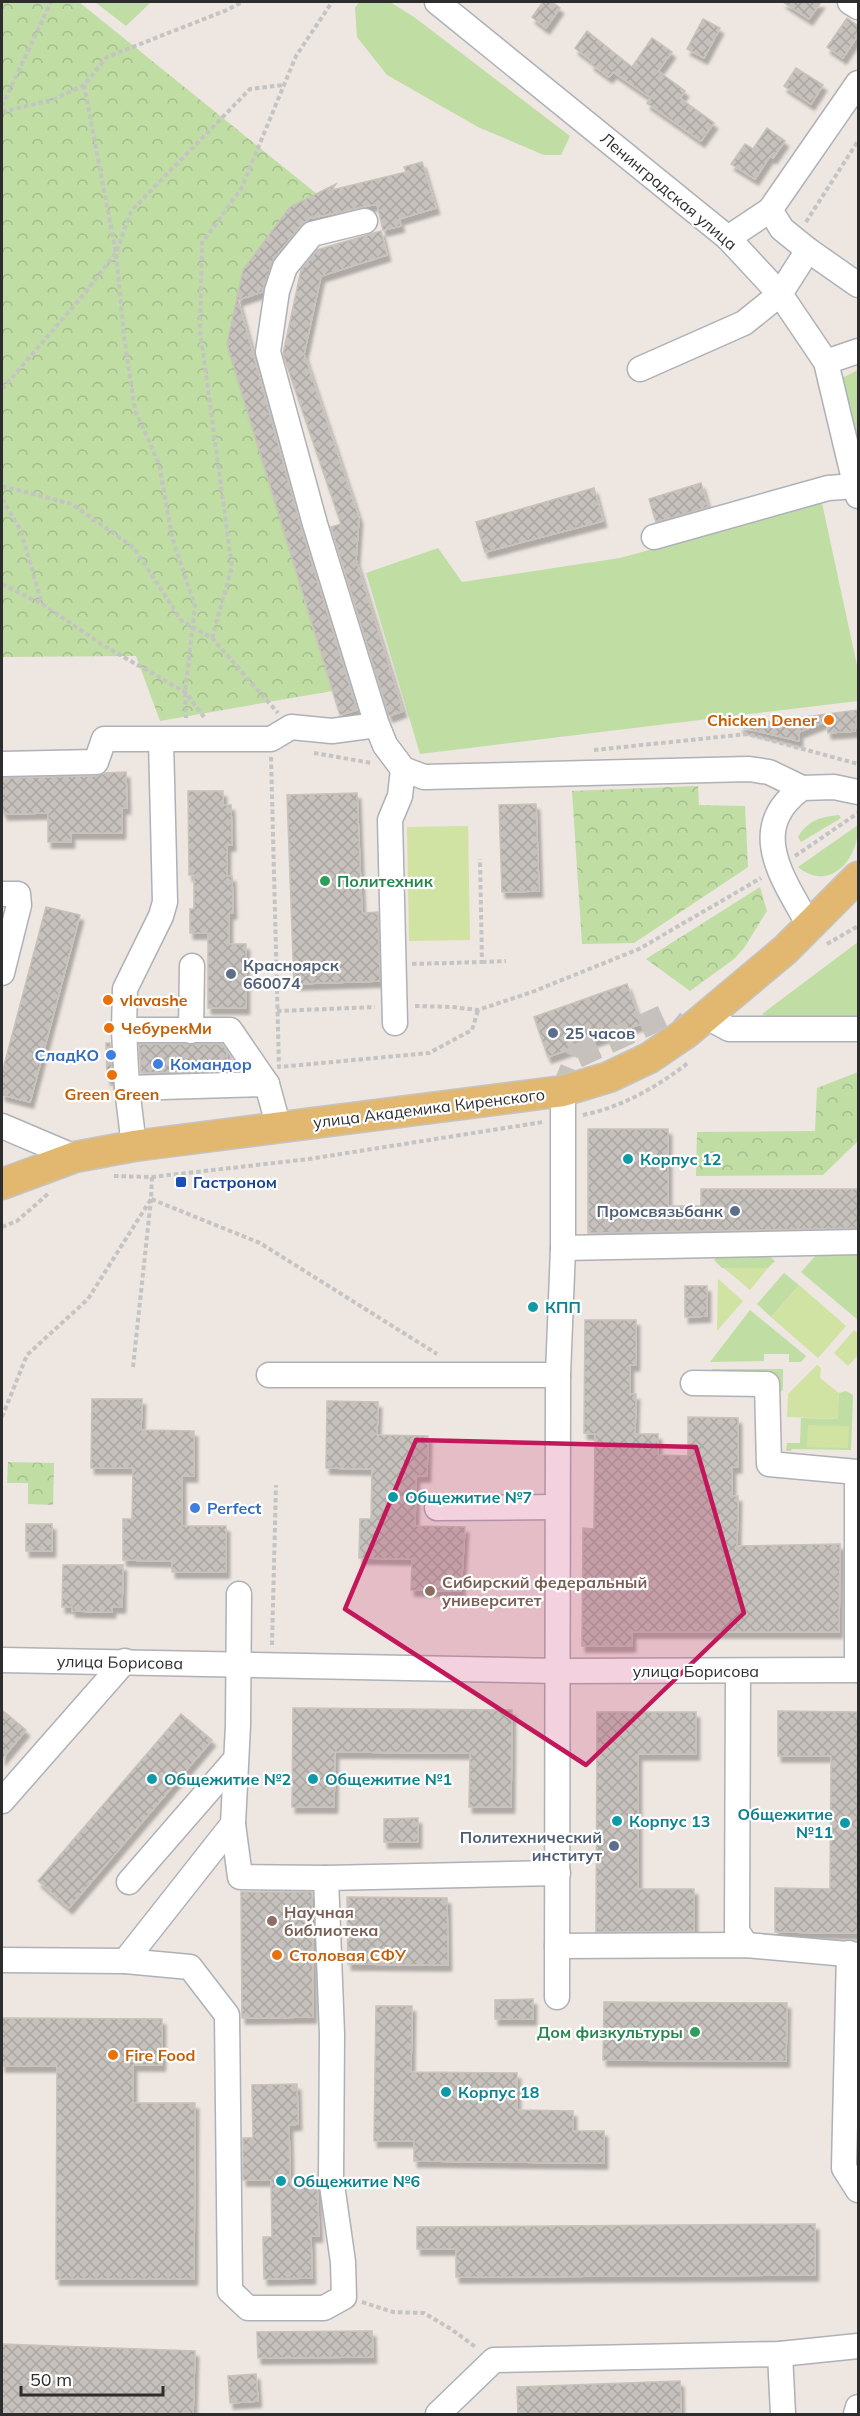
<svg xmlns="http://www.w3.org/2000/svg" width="860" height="2416" font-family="Mulish,sans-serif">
	<defs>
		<pattern id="forest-crowns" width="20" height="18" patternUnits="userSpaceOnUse" patternTransform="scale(1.5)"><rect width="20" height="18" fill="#c0dda4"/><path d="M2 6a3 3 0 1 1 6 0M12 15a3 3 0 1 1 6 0" fill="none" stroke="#a5be8e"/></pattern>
		<pattern id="building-cross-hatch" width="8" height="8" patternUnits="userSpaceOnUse" patternTransform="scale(1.5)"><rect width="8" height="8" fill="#c6c1bc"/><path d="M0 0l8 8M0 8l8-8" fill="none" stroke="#aaa6a2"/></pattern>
		<filter id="shadow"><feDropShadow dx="3.5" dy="6" stdDeviation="1.5" flood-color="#0004"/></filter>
	</defs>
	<rect width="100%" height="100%" fill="#ede6e1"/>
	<g fill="#c0dda4">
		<path d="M95 2H151L126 26Z"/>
		<path d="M359 2H390L414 17 570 136 561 155H544L478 127 387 75 357 37 355 8Z"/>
		<path d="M858 370V454L842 378Z"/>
		<path d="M822 503 858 670V701L420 754 366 573 438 548 462 582 620 558Z"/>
		<path d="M839 815 841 818 801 842 798 837C807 821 820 817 839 815Z"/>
		<path d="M858 825C859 859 830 893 798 867Z"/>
		<path d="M858 942V1018H770L762 1014Z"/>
		<path d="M818 1253 858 1254V1320L801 1272Z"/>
		<path d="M721 1254 768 1255 775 1261 768 1268H722L714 1260Z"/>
		<path d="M784 1273 799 1285 771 1317 757 1304Z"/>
		<path d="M750 1310 806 1356 801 1362H789V1354H764V1361L710 1362Z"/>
		<path d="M712 1369H783V1390L777 1394V1375L712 1374Z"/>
		<path d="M846 1391 853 1395 851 1450 792 1449 791 1451H786L787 1443H800L801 1418 837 1419 839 1393Z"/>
	</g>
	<g fill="url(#forest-crowns)">
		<path d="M2 2H79L317 194 290 207 243 270 227 344 332 691 160 721 136 656 2 657Z"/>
		<path d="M698 786 699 805 745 806 748 867 634 943 582 944 572 791Z"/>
		<path d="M760 887 767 911 744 948 734 959 690 991 646 959Z"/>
		<path d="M858 1072V1141L823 1175 696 1176 697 1132 815 1131 817 1088Z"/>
		<path d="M8 1462 54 1463 53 1505 28 1504V1483H7Z"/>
	</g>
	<g fill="#d0e3a2">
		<path d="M468 826 470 940 409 941 407 827Z"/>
		<path d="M724 1268H768L750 1290Z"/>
		<path d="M718 1279 743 1301 717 1331Z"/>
		<path d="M799 1285 846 1326 818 1358 771 1317Z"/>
		<path d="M854 1330 858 1334V1355L848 1366 834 1353Z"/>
		<path d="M817 1365 821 1368 820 1378 839 1393 838 1419 787 1417 788 1394Z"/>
		<path d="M808 1425 849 1426 848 1448 807 1447Z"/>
	</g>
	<g fill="url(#building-cross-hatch)" stroke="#c8c2bb" stroke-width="1.5" filter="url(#shadow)">
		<path d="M543 2H552L560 8 546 28 532 17Z"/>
		<path d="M783 2H821L809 19Z"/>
		<path d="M847 18 858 26V35L843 58 827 47Z"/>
		<path d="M703 19 720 28 704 58 687 49Z"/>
		<path d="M587 31 632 67 652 38 672 52 658 71 685 91 680 98 714 123 701 141 647 103 651 98 613 72 609 77 591 64 593 62 575 48Z"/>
		<path d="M796 68 823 85 811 104 784 86Z"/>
		<path d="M767 128 785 141 773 158 770 156 755 179 731 164 745 144 753 149Z"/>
		<path d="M422 162 436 208 399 219 401 226 383 230 377 204 312 218V216L301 225 274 258 262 292 238 300 301 528 357 710 340 715 227 344 243 270 290 207 336 184 332 190 406 172 404 167Z"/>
		<path d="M381 231 387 255 321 276 304 354 359 518 356 560 403 711 389 716 331 527 341 524 283 354 301 270 317 250Z"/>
		<path d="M701 483 708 507 656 522 649 499Z"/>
		<path d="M594 488 603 521 485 552 476 522Z"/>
		<path d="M858 710 855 731 828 733 827 721 799 732V741L740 727V725Z"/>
		<path d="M126 772 127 808H122V833H71V842H48V813L4 814V811H2V778L96 776 105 773Z"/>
		<path d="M188 791H223V805H231L232 845H227V876H232L233 913H229V944H246V1008H208V933H190V909H194V875H189Z"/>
		<path d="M357 793 362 913 378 912 380 981 294 984 287 795Z"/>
		<path d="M536 804 539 891 502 892 499 805Z"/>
		<path d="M46 907 80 915 30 1102 2 1095V1073Z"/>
		<path d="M627 984 641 1024 548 1057 534 1017Z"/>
		<path d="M106 1043H110L112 1079H107Z"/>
		<path d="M139 1044H222L227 1051V1071L141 1073Z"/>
		<path d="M588 1129H668V1206H701V1189H858V1228L588 1233Z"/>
		<path d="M685 1286H707V1316L685 1317Z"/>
		<path d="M585 1320H636V1365H630V1394H636L635 1434H658V1455L688 1456V1417L738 1418V1467H732V1496H738L737 1546 840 1544 839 1632H632V1646H582L583 1528 594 1529 595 1434 584 1433Z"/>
		<path d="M92 1399H142L141 1430 194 1431V1476H182V1526H226V1572H172V1561L123 1560V1519H132L133 1468H91Z"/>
		<path d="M327 1401 378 1402 377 1435 428 1436 427 1476H416L415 1526 465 1527 461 1591 411 1590 412 1559 359 1558 360 1519H371L372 1469 326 1468Z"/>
		<rect x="26" y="1524" width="26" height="27"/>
		<path d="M63 1565H123L122 1607H112V1612L72 1611V1607H62Z"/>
		<path d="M293 1708 512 1710 511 1807H469L470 1753 335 1752 334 1807H292Z"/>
		<path d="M2 1710 26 1730 2 1759Z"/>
		<path d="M778 1711 858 1712V1933L775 1932V1888L830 1889 831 1756H778Z"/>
		<path d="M597 1712H696V1754H638V1889H694V1931L596 1932Z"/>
		<path d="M181 1714 212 1740 69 1908 38 1881Z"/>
		<path d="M418 1818V1842H384V1819Z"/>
		<path d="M241 1892H312L313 2017 242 2018Z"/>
		<path d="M347 1897 447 1898 448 1965 348 1964Z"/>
		<path d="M533 1999V2019H495V2000Z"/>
		<path d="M604 2002 787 2003 786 2061 603 2060Z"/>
		<path d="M376 2006H412L411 2072 517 2073V2110L573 2111V2131H604V2163L414 2161V2141H374Z"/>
		<path d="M2 2018 162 2019V2065H133V2103H195L194 2279H56L57 2066H2Z"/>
		<path d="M297 2084 298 2124 289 2125 290 2182H317L319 2236H311L312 2278 264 2279 263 2237H272L271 2180H243V2138H253L252 2085Z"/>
		<path d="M815 2224V2275L456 2277V2249H417V2227Z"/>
		<path d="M372 2331 373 2357 258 2358 257 2332Z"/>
		<path d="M2 2344 195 2351 193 2415H2Z"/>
		<path d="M256 2374 258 2401 230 2403 228 2376Z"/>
		<path d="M680 2381 681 2415H518L517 2387Z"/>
	</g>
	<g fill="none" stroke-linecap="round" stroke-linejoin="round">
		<path stroke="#c7c1bd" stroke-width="24" stroke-dasharray="24 12" stroke-linecap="butt" d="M563 1091 577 1056 665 1016 686 1033"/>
		<g stroke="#aeb1b7" stroke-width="27">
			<g id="minor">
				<path d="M437 2 728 238 780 294 826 362 858 496"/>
				<path d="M850 2 858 7"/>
				<path d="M770 210 782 229 808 250 858 285"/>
				<path d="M365 221 312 234 285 267 277 291 268 352 315 524 377 725 385 745 403 769 400 796 390 820 395 1023"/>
				<path d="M728 238 770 210 858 83"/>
				<path d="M826 362 858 351"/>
				<path d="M640 369 744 323 780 294 808 250"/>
				<path d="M654 537 828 488 856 486"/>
				<path d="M2 764 96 762 104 739H271L291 727 332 731 377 725 385 745 403 769 424 777 749 769 769 772 802 788"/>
				<path d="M2 894H18L19 905 2 973"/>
				<path d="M810 927C784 880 745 829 802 788L834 787 858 792"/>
				<path d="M705 1016 729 1029H858"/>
				<path d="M124 1030H230L267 1084 279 1128"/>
				<path d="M191 1031 192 966"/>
				<path d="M127 1088 267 1084"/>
				<path d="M2 1126 75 1157"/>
				<path d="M134 1146 127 1088 124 1030 125 989 161 916 165 902 161 740"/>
				<path d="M563 1248 858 1242"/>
				<path d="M269 1375H558"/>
				<path d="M693 1383 767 1384 769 1464 857 1472V1670"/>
				<path d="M437 1508 557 1507"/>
				<path d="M2 1660 558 1671 858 1670"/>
				<path d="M738 1671 737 1931 746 1945"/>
				<path d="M2 1801 125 1661"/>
				<path d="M233 1824 240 1877 326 1878 558 1873"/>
				<path d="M129 1882 235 1760"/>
				<path d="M557 1946 746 1945 858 1955"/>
				<path d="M849 1953 844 2168 858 2190"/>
				<path d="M2 1960 125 1961 233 1824 238 1725 239 1594"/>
				<path d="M125 1961 190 1967 227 2015 230 2291 248 2308H324L344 2297 343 2262 331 2178 332 2034 326 1878"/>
				<path d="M557 1997 558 1375 563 1248V1091"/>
				<path d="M780 2354 783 2414"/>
				<path d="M438 2414 494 2360 780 2354 858 2346"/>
				<path d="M856 2414 858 2407"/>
			</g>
		</g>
		<g stroke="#c4c4c4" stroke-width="33">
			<path id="major" d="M2 1184 75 1157 134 1146 563 1091 609 1077 649 1058 686 1033 785 950 858 877"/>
		</g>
		<g stroke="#c4c4c4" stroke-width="4" stroke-dasharray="4.5 3" stroke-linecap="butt">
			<path d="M84 85 116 253 124 336 135 410 159 464 172 537 195 606 185 692 186 718"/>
			<path d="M2 106 51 2"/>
			<path d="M2 112 55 99 84 85 107 57 227 10 242 2"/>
			<path d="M806 222 858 141"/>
			<path d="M2 389 79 300 116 253 131 211 250 89 283 85"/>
			<path d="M2 486 72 504 134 548 181 620 212 638 278 713"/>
			<path d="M2 499 21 531 42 604"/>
			<path d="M2 584 42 604 106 647 185 692 204 717"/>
			<path d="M212 638 232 567 200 330 202 243 241 189 296 56 332 2"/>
			<path d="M594 750 748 734 858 764"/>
			<path d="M314 753 372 763"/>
			<path d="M271 757 279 1067 429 1053 472 1030 478 1010"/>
			<path d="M795 856 858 813"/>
			<path d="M827 944 858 926"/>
			<path d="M482 962 506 961"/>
			<path d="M412 964 482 962 480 859"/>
			<path d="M415 1006 452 1007 478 1010 532 992 639 949 761 878"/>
			<path d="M277 1011 375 1007"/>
			<path d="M583 1115C622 1107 657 1087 688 1063"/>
			<path d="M114 1176 152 1177 309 1159 543 1122"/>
			<path d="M152 1177 151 1199 260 1243 437 1354"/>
			<path d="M2 1227 17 1221 49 1193"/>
			<path d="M133 1367 151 1199"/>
			<path d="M2 1417 27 1355 88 1299 151 1199"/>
			<path d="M272 1645 276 1485"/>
			<path d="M362 2302 393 2312 424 2313 451 2329 477 2348"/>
		</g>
		<use href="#minor" stroke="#fff" stroke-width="24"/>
		<use href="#major" stroke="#e2b871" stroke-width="30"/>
	</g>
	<path fill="#c2185b" fill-opacity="0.2" stroke="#c2185b" stroke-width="4.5" stroke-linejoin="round" d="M416 1440 696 1447 744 1613 586 1765 345 1609Z"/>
	<g fill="#e8710a" stroke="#fff" stroke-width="2">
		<circle cx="829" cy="720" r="6"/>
		<circle cx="108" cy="1000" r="6"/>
		<circle cx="109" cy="1028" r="6"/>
		<circle cx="112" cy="1075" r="6"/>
		<circle cx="277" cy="1955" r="6"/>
		<circle cx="113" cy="2055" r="6"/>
	</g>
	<g fill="#2e9e5b" stroke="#fff" stroke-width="2">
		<circle cx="325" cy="881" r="6"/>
		<circle cx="695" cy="2032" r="6"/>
	</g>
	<g fill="#5c6f8a" stroke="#fff" stroke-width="2">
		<circle cx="231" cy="974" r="6"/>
		<circle cx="553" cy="1033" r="6"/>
		<circle cx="735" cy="1211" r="6"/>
		<circle cx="614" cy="1846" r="6"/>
	</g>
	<g fill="#3f7fe0" stroke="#fff" stroke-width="2">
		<circle cx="111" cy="1055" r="6"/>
		<circle cx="158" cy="1064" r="6"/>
		<circle cx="195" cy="1508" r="6"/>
	</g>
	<g fill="#0f9aa8" stroke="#fff" stroke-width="2">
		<circle cx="628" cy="1159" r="6"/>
		<circle cx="533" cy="1307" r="6"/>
		<circle cx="393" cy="1497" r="6"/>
		<circle cx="152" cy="1779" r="6"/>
		<circle cx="313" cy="1779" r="6"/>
		<circle cx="617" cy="1821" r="6"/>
		<circle cx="845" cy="1823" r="6"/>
		<circle cx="446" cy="2092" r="6"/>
		<circle cx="281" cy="2181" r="6"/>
	</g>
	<rect fill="#1a4fb4" stroke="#fff" stroke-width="2" x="175" y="1176" width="12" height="12" rx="3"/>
	<g fill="#8d6e63" stroke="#fff" stroke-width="2">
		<circle cx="430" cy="1591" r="6"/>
		<circle cx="272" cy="1921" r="6"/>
	</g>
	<g text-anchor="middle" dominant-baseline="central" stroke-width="4.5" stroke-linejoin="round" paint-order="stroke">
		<g font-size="16" fill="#2d2d2d" stroke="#fff">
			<text transform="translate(669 191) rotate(40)">Ленинградская улица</text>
			<text transform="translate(429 1108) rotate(-7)">улица Академика Киренского</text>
			<text transform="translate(120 1662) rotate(1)">улица Борисова</text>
			<text x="696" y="1671">улица Борисова</text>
		</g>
		<g font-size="16" font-weight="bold" fill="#c56008" stroke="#fff" text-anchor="start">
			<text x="817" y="720" text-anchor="end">Chicken Dener</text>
			<text x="120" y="1000">vlavashe</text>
			<text x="121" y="1028">ЧебурекМи</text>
			<text x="112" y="1094" text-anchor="middle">Green Green</text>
			<text x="289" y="1955">Столовая СФУ</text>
			<text x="125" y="2055">Fire Food</text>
		</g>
		<g font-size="16" font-weight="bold" fill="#27864d" stroke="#fff" text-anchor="start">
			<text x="337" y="881">Политехник</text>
			<text x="683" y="2032" text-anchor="end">Дом физкультуры</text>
		</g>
		<g font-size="16" font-weight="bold" fill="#4e5e75" stroke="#fff" text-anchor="start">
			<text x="243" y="965">Красноярск<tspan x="243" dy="18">660074</tspan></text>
			<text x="565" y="1033">25 часов</text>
			<text x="723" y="1211" text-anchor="end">Промсвязьбанк</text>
			<text x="602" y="1837" text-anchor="end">Политехнический<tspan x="602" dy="18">институт</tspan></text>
		</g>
		<g font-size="16" font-weight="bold" fill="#366cbe" stroke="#fff" text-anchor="start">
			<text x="99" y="1055" text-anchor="end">СладКО</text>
			<text x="170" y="1064">Командор</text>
			<text x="207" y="1508">Perfect</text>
		</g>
		<g font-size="16" font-weight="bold" fill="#0d838f" stroke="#fff" text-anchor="start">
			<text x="640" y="1159">Корпус 12</text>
			<text x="545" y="1307">КПП</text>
			<text x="405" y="1497">Общежитие №7</text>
			<text x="164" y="1779">Общежитие №2</text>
			<text x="325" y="1779">Общежитие №1</text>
			<text x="833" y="1814" text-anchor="end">Общежитие<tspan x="833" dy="18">№11</tspan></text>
			<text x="629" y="1821">Корпус 13</text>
			<text x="458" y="2092">Корпус 18</text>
			<text x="293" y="2181">Общежитие №6</text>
		</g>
		<g font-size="16" font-weight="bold" fill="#164399" stroke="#fff" text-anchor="start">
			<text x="193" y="1182">Гастроном</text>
		</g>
		<g font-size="16" font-weight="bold" fill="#785e54" stroke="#fff" text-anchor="start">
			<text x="442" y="1582">Сибирский федеральный<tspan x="442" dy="18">университет</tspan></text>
			<text x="284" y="1912">Научная<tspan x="284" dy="18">библиотека</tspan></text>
		</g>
	</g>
	<rect width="860" height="2416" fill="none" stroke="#2d2d2d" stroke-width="6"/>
	<path d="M21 2386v9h142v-9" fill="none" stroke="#2d2d2d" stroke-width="3"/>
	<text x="30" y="2386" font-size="18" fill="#2d2d2d" stroke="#ffffff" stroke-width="4.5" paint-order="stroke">50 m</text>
</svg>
